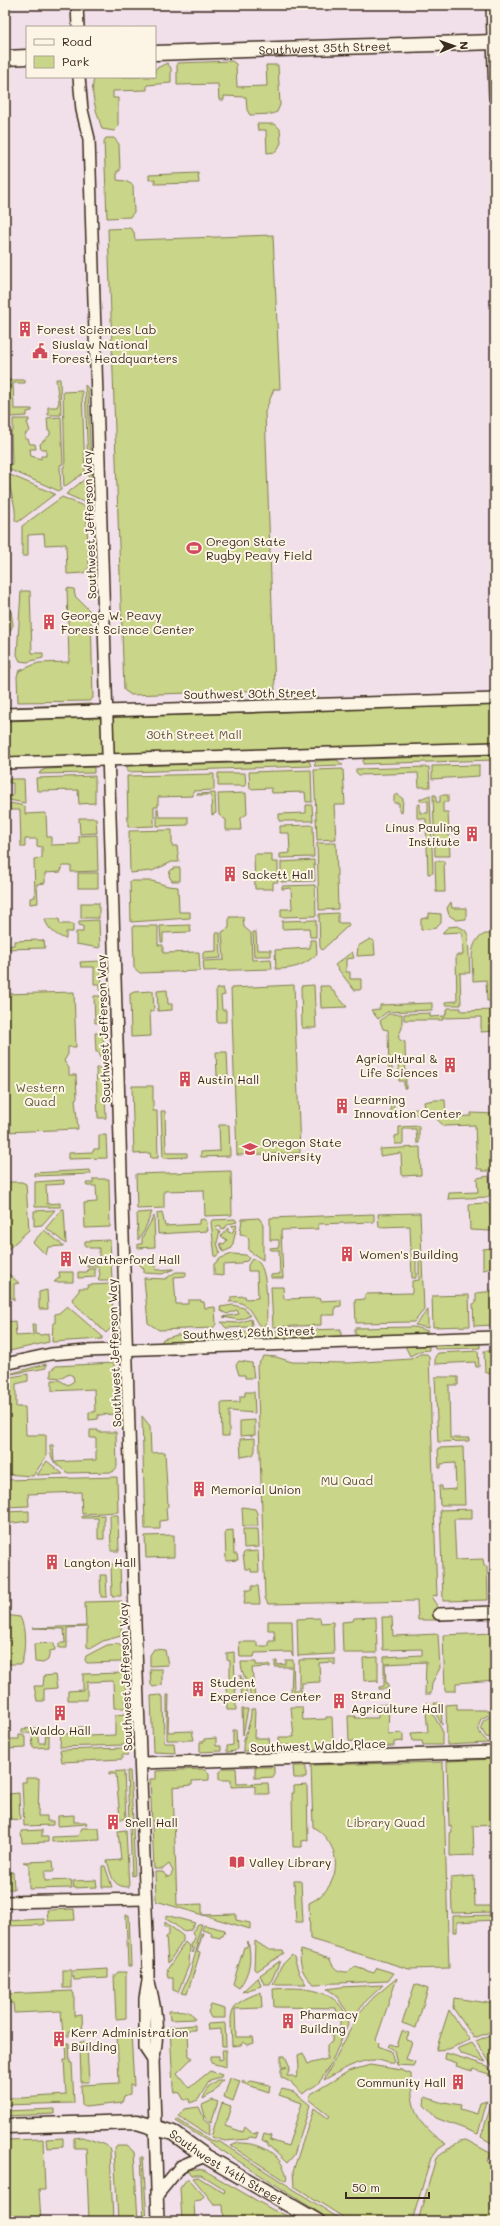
<svg xmlns="http://www.w3.org/2000/svg" width="500" height="2226" font-family="Mali,sans-serif">
	<rect width="100%" height="100%" fill="#f7ebe7"/>
	<filter id="ink" filterUnits="userSpaceOnUse"><feTurbulence type="fractalNoise" baseFrequency=".025" numOctaves="2"/><feDisplacementMap in="SourceGraphic" scale="8" xChannelSelector="R" yChannelSelector="G"/><feConvolveMatrix kernelMatrix="1 2 1 2 8 2 1 2 1" color-interpolation-filters="sRGB"/></filter>
	<g filter="url(#ink)">
		<path fill="#f1dfea" fill-rule="evenodd" d="M5 5H495V2221H5ZM27 27H155V77H27Z"/>
		<g fill="#c9d588" stroke="#828053">
			<path d="M232 61 236 64 237 87 267 86 266 65H278L280 105 277 112 272 114 250 115 247 110 246 97 224 96V100H219L218 84 177 85V63Z"/>
			<path d="M167 63 171 68V83L147 85V90L113 91V98H118V127L114 131 102 129C98 115 88 91 95 77H155V69Z"/>
			<path d="M257 124H275L280 129 281 143 276 152 267 153 266 130H258Z"/>
			<path d="M106 138H114L119 144 120 171H117V180L125 181 133 185 134 212 130 217 107 218 104 141Z"/>
			<path d="M198 173 199 183 155 184V179L149 180V175Z"/>
			<path d="M130 228 134 232 135 240 273 235 280 389H274L265 412 275 690 131 695 124 690 108 229Z"/>
			<path d="M56 379H60L61 415H48V407H57L59 402Z"/>
			<path d="M9 380H25V383H13L14 409H32V411L27 412V416L10 417Z"/>
			<path d="M85 385 88 388 93 531 90 524Z"/>
			<path d="M82 391 85 472 64 487 63 467 65 466 63 392Z"/>
			<path d="M61 417 63 464 60 465 61 490 59 491 8 469 7 465 12 464 11 431H13V419H29V421L27 422 30 431 25 434V439H28L30 444H35L36 449H30L31 456 41 459V456H46V449H41L40 444 50 435V431H48L47 418Z"/>
			<path d="M8 474 55 494 18 522 15 520C17 503 8 490 8 474Z"/>
			<path d="M85 479 86 503 66 494Z"/>
			<path d="M62 497 86 507 89 567 84 573 67 574 66 544 45 545 44 534 28 535V556H22V526Z"/>
			<path d="M67 588 74 589 75 596 91 612 93 698 89 701 18 702 17 676 19 671 38 663 69 662Z"/>
			<path d="M21 591H30L32 653H43V658L27 662 20 661 17 655Z"/>
			<path d="M5 609 11 611 13 625 5 641Z"/>
			<path d="M5 655 10 656 11 668H8L6 695 8 696V703H5Z"/>
			<path d="M92 704V708L15 711V707Z"/>
			<path d="M495 705V744L5 760V721Z"/>
			<path d="M495 755V760L363 764V760L366 759Z"/>
			<path d="M337 760 343 765 314 766 316 761Z"/>
			<path d="M309 761 311 766 127 772V766Z"/>
			<path d="M479 765V776L432 779V766Z"/>
			<path d="M94 767V773L39 774 41 771 46 769Z"/>
			<path d="M429 767 430 787H419L418 773 359 775 356 772V769Z"/>
			<path d="M343 769 345 805H334L336 839 317 840 314 770Z"/>
			<path d="M311 770 312 802H306L305 792 272 793 271 788 250 789 249 772Z"/>
			<path d="M218 773H245L246 786H218Z"/>
			<path d="M214 774V790L193 791V796L158 797V807H154V826L128 827 127 776Z"/>
			<path d="M95 776V803L79 804 78 790 37 791 36 778Z"/>
			<path d="M9 779H24L25 803 9 800V796H13V783H9Z"/>
			<path d="M215 793 216 813 212 815 211 795H197V794Z"/>
			<path d="M246 793 247 814 240 819 241 830H226V820L219 815 218 794Z"/>
			<path d="M397 794 403 799 402 813 399 811V803H394V796Z"/>
			<path d="M430 795 433 873 428 874 426 819 417 818V805L420 804V813H428V801H420V799Z"/>
			<path d="M433 795H436V802H440V795H448V802H443V812H448L450 856H435Z"/>
			<path d="M10 803 25 806V814L46 813 47 837H51V845L79 844V836L97 835 98 871 71 872V866H62L61 872 45 873V883L37 884 38 903 30 904V898L35 897 34 859 42 858V847L37 846V839H25V847H21L20 810H10Z"/>
			<path d="M306 805H312L313 821H279V814L306 813Z"/>
			<path d="M157 809H158L159 817H188V825L157 826Z"/>
			<path d="M79 818H96L97 833 80 834Z"/>
			<path d="M313 825 314 857 280 858V854L290 853 289 833H280V826Z"/>
			<path d="M172 830V846H177L179 862H172L152 871 130 873 129 831Z"/>
			<path d="M317 843H336L338 909 319 910Z"/>
			<path d="M254 854H272V862H278V882H273V889H255Z"/>
			<path d="M314 860 315 881 281 882V862Z"/>
			<path d="M435 861H444L445 892H436Z"/>
			<path d="M180 868V881H172L169 876 170 871 174 868Z"/>
			<rect x="78" y="873" width="20" height="15"/>
			<path d="M130 881H152L168 886 178 887 179 912H190V918L131 922Z"/>
			<path d="M315 885 316 916 281 917V909H292L291 888 282 889V886Z"/>
			<path d="M451 902 452 908H466V919L456 920 449 915 447 908Z"/>
			<rect x="81" y="903" width="18" height="15"/>
			<path d="M338 913V923H348L349 925 322 950 320 947 319 914Z"/>
			<path d="M429 913 441 914V923L436 928 421 930V919L429 917Z"/>
			<path d="M229 917H243L244 927 251 933 252 960 271 959 272 969 204 971 203 961 224 960 222 932 229 928Z"/>
			<path d="M45 919H59L60 924H73V932H66V939C57 936 47 929 45 919Z"/>
			<path d="M99 920 100 948 76 944V932H83V926L79 925V921Z"/>
			<path d="M316 920V937H310L309 928 282 929V921Z"/>
			<path d="M190 925 191 932 163 933V942H161L160 926Z"/>
			<path d="M133 926H158V945H163V953L199 952 200 971 140 973 134 968Z"/>
			<path d="M458 926 465 930 468 935 470 973H460L461 1005H445V1002L457 1001 456 955H463L462 932 442 933 448 927Z"/>
			<path d="M253 932H256L257 950H271V956H254Z"/>
			<path d="M216 933H220L221 958 203 959V952L216 951Z"/>
			<path d="M485 934H495V1001H487L486 980 473 981C473 963 467 942 485 934Z"/>
			<path d="M370 939 374 941 375 955 357 956 358 946Z"/>
			<path d="M40 940 44 941 45 948 5 949V946L14 945V941Z"/>
			<path d="M310 940H316L317 954C303 966 294 969 276 969L275 950 310 948Z"/>
			<path d="M352 952 354 958 346 959V972H350V979H361V989L359 990H354L335 965Z"/>
			<path d="M101 961 102 991H100V984H94V967H81L80 962Z"/>
			<path d="M294 985 300 1153 237 1155 231 988Z"/>
			<path d="M314 985 316 1028H302L301 986Z"/>
			<path d="M320 986H329L347 1007 321 1008Z"/>
			<path d="M223 988 225 995 221 996 222 1010H226V1022H217L216 989Z"/>
			<path d="M167 990 168 1004H172V1010L158 1011 157 991Z"/>
			<path d="M153 991 154 1011H150L151 1036 131 1037 130 994 134 992Z"/>
			<path d="M74 992 76 1047H68V1054L64 1061 69 1068V1075H76L77 1098 75 1099 78 1129 5 1132V994Z"/>
			<path d="M94 996H102L103 1022 95 1023Z"/>
			<path d="M432 1003V1010L387 1012 378 1019 371 1010 380 1009V1005Z"/>
			<path d="M448 1008H461V1011L495 1010V1031L481 1032V1017L443 1018V1020H404V1014L430 1013V1017L445 1016Z"/>
			<path d="M388 1014H402V1028L398 1037 401 1041 405 1042 406 1088H404V1081H399L398 1061 392 1062V1072H389L388 1030 383 1029 380 1021Z"/>
			<path d="M95 1033H103L104 1057H100L99 1052H96Z"/>
			<path d="M216 1052H227L228 1075 217 1076Z"/>
			<path d="M96 1068H104L106 1118H98Z"/>
			<path d="M132 1086H153V1111H157L158 1158H151L150 1153 134 1154Z"/>
			<path d="M393 1097 394 1110 419 1109V1114H393L391 1111 390 1100Z"/>
			<path d="M434 1100H445L446 1117 471 1116V1113L495 1114V1171H482V1169H477L475 1125 444 1126 425 1108 424 1102Z"/>
			<path d="M161 1111H165L166 1153H187V1157L163 1158Z"/>
			<path d="M219 1125H229L230 1156 201 1157V1152L220 1151Z"/>
			<path d="M419 1126V1143H417L416 1129H403V1144H395V1136L399 1135V1127Z"/>
			<path d="M99 1135H106L107 1158 68 1159V1153L93 1152 94 1149H99Z"/>
			<path d="M420 1147 421 1175 402 1176 401 1153 380 1156V1149Z"/>
			<path d="M90 1170 91 1174 34 1176V1173Z"/>
			<path d="M231 1171 232 1215 205 1216 204 1190 164 1191V1208L137 1209 136 1174Z"/>
			<path d="M489 1176 490 1195 487 1197 448 1199 449 1193 478 1192 477 1178Z"/>
			<path d="M93 1179H109L110 1227 85 1228 84 1203 97 1202 96 1186H87L86 1183H93Z"/>
			<path d="M64 1180V1184L46 1185 47 1204 60 1203V1207H35V1182Z"/>
			<path d="M5 1182H22L26 1184 29 1230 5 1252Z"/>
			<path d="M487 1203 490 1206 491 1231 470 1230 469 1204Z"/>
			<path d="M62 1209H64L66 1244 46 1228Z"/>
			<path d="M55 1210 42 1225 34 1226V1211Z"/>
			<path d="M152 1212 144 1231 138 1240 137 1213Z"/>
			<path d="M162 1212 165 1226 199 1224V1220L204 1219 207 1222 208 1231 158 1234 157 1213Z"/>
			<path d="M420 1213 422 1257H416V1278H412L410 1226 379 1227 378 1214Z"/>
			<path d="M374 1214V1222L318 1224V1229L281 1230 283 1278H271V1275L280 1274 279 1250H270V1248L279 1247V1240H270V1218Z"/>
			<path d="M154 1216 155 1247 138 1248V1244H142V1238Z"/>
			<path d="M259 1218 263 1224V1260L249 1251C248 1243 252 1235 240 1234L242 1219Z"/>
			<path d="M212 1220 235 1219 237 1222 229 1224 222 1230 220 1226 215 1228 217 1231H220L217 1243 220 1253 215 1257 211 1222Z"/>
			<path d="M237 1225 232 1248 223 1252 220 1243 224 1244 227 1240 221 1236 228 1228V1232L232 1233 234 1229 231 1226Z"/>
			<path d="M44 1230 63 1245V1246L48 1247 46 1255 33 1242Z"/>
			<path d="M110 1240 112 1280H98L100 1274 98 1267H87V1265L99 1264V1248H89L88 1246H85V1241Z"/>
			<path d="M492 1248C493 1257 495 1269 483 1270V1249Z"/>
			<path d="M232 1254 246 1255 249 1258 247 1261 241 1262 240 1264 223 1265V1276L214 1275V1264L221 1258Z"/>
			<path d="M252 1259C270 1260 266 1309 267 1322L263 1327 258 1324C250 1311 247 1300 229 1302L231 1300V1297L245 1296 246 1299 258 1298 257 1271H248V1265Z"/>
			<path d="M422 1260 424 1310 414 1322 356 1323 355 1300 365 1299V1294L412 1293V1281L419 1280V1261Z"/>
			<path d="M140 1261H156V1270L174 1269 162 1274 144 1273V1269L138 1263Z"/>
			<path d="M88 1269H95V1277L78 1278V1272H87Z"/>
			<path d="M5 1271 19 1283 14 1284V1300L5 1292Z"/>
			<path d="M59 1272H73V1282H54L60 1277Z"/>
			<path d="M176 1272H186V1276L174 1277 176 1304H188V1300H201V1302H204L205 1308 215 1307 216 1324 213 1328 159 1330 148 1323 144 1278 165 1279Z"/>
			<path d="M112 1284 113 1326 106 1333 74 1303 72 1299 79 1291V1288H88V1285Z"/>
			<path d="M271 1287H283L284 1299 319 1298 320 1301 341 1300V1306L335 1307V1315H321V1325L273 1327Z"/>
			<path d="M47 1290 48 1309H39V1292Z"/>
			<path d="M495 1291V1325L474 1326 473 1304 476 1303V1293Z"/>
			<path d="M469 1295 470 1326 433 1327 432 1296Z"/>
			<path d="M233 1305 244 1308 250 1316 239 1320 223 1317 239 1314 237 1310 227 1314 221 1311 220 1307Z"/>
			<path d="M67 1306 102 1336V1339L52 1342 53 1323H55V1314L59 1313Z"/>
			<path d="M428 1310V1328L415 1325Z"/>
			<path d="M251 1319 252 1325 248 1327 226 1328 221 1322 238 1323Z"/>
			<path d="M15 1321 16 1336 33 1335 32 1324H35V1334L42 1335 48 1333 49 1342 5 1352V1322Z"/>
			<path d="M414 1327 428 1331V1334L355 1336V1328Z"/>
			<path d="M341 1329V1337L271 1339V1331Z"/>
			<path d="M248 1332 249 1340 161 1343 163 1339 177 1335Z"/>
			<path d="M480 1344V1348L435 1349 434 1346Z"/>
			<path d="M405 1346H429V1350L420 1351 410 1356Z"/>
			<path d="M478 1351 479 1367H476L475 1362 435 1364V1357L438 1353Z"/>
			<path d="M484 1351H495V1376L485 1372Z"/>
			<path d="M420 1354H427L429 1356 437 1596 434 1595 432 1598 437 1606 438 1620H418L417 1601 268 1604 265 1598 257 1366 264 1356 276 1357 292 1362 348 1363 411 1359Z"/>
			<path d="M239 1361 252 1363 254 1378H245V1375H239L236 1365Z"/>
			<path d="M114 1363 116 1414 98 1415V1419L89 1420V1412H95L94 1389 52 1391V1380H59L68 1385 74 1381 73 1376 69 1374 62 1378 51 1377V1370L56 1366Z"/>
			<path d="M46 1364V1368L5 1375Z"/>
			<path d="M28 1374V1381L16 1384V1407H25L26 1435H46V1457L33 1476 5 1474V1378Z"/>
			<path d="M435 1377H458V1385H449L450 1438H469V1441L438 1442Z"/>
			<path d="M245 1392H254L255 1413 229 1411V1436H222L221 1403 240 1402V1396H245Z"/>
			<path d="M142 1416 150 1426 151 1453 165 1452 168 1506 166 1508 167 1520 160 1521V1529H145Z"/>
			<path d="M255 1420V1435L240 1436V1421Z"/>
			<path d="M90 1430H98V1432H116L117 1467 113 1472 68 1473C56 1464 50 1462 50 1445H53L54 1462 96 1460V1438H90Z"/>
			<path d="M255 1438V1451L253 1455 241 1457 240 1439Z"/>
			<path d="M463 1447 465 1505H440L439 1486H442V1490L456 1489 455 1463 441 1464V1468H439L438 1448Z"/>
			<path d="M47 1461 63 1474 37 1475Z"/>
			<path d="M117 1477 118 1512 82 1514 81 1492 28 1494 29 1506 5 1507V1480Z"/>
			<path d="M242 1507 255 1509 257 1513 258 1526H243Z"/>
			<path d="M472 1509V1519H454L456 1560 483 1559 484 1566H487L488 1600 443 1601 440 1510Z"/>
			<path d="M29 1511V1521L5 1524V1512Z"/>
			<path d="M104 1515V1539H98V1518H82V1516Z"/>
			<path d="M110 1515H118L119 1551H111Z"/>
			<path d="M243 1529H258L259 1547 244 1548Z"/>
			<path d="M233 1530 234 1554H237L238 1560 226 1561 225 1531Z"/>
			<path d="M174 1535V1557L146 1558 145 1536Z"/>
			<path d="M258 1551 259 1572H251V1569H245L243 1554 245 1552Z"/>
			<path d="M495 1559V1600H493L492 1565H495Z"/>
			<path d="M111 1564H120L121 1596H112Z"/>
			<path d="M100 1575H106L107 1597H101Z"/>
			<path d="M252 1586H258L260 1604H244L246 1590H252Z"/>
			<path d="M122 1601 121 1636 103 1641 91 1648 87 1647V1627L67 1628V1648H59V1643H65L64 1629 32 1628 86 1626 85 1602Z"/>
			<path d="M5 1615 20 1617C26 1628 26 1652 21 1664H5Z"/>
			<path d="M376 1617 377 1653H343L342 1622 353 1621 354 1618Z"/>
			<path d="M382 1617H392L393 1636 438 1634 440 1668 432 1683 431 1694H425L426 1662 385 1664 386 1683H388V1689H379V1687L384 1686V1657L422 1655V1649L383 1650Z"/>
			<path d="M320 1618 321 1623 333 1622 334 1654 298 1656 297 1619Z"/>
			<path d="M268 1621H292L293 1656 291 1652 255 1653 254 1657H240L239 1642H257V1646H269V1641H275L274 1630H268Z"/>
			<path d="M495 1633V1680L456 1683V1691H445L443 1635Z"/>
			<path d="M54 1643 55 1650 50 1651 48 1660 43 1663 35 1662 34 1644Z"/>
			<path d="M118 1644 123 1648 122 1662 87 1663 85 1660 86 1656 107 1645Z"/>
			<path d="M154 1649 165 1650 168 1665 150 1666V1655Z"/>
			<path d="M234 1652 236 1710H227L226 1682 230 1681V1661L227 1660V1653Z"/>
			<path d="M378 1657V1683L377 1680 364 1681 363 1658Z"/>
			<path d="M335 1659V1665L331 1662 319 1663 320 1682 302 1683V1688H299V1660Z"/>
			<path d="M286 1660H293L294 1690H302V1696H291L292 1667H275V1661H277V1665L286 1664Z"/>
			<path d="M241 1662H256V1665H270V1667L252 1668 255 1698 251 1700C250 1686 241 1674 241 1662Z"/>
			<path d="M150 1669H162V1685L153 1687 151 1685Z"/>
			<path d="M125 1673 126 1708H114L113 1681 87 1682V1700H68V1691L83 1690V1674Z"/>
			<path d="M55 1675 57 1688 44 1689V1701H37L34 1686H43L44 1676Z"/>
			<path d="M240 1675 245 1684 248 1700H242Z"/>
			<path d="M160 1695 163 1697 164 1743H174L175 1753 153 1752 151 1696Z"/>
			<path d="M167 1695H169L168 1732 192 1731 194 1740H167Z"/>
			<path d="M425 1703H431L434 1716 442 1730V1745H423L422 1741H413L411 1733 428 1732Z"/>
			<path d="M434 1703H441L442 1725 437 1716Z"/>
			<path d="M389 1704 388 1734 403 1733V1741L394 1742V1746L363 1747 357 1742 349 1741 348 1716H355V1718H378V1705Z"/>
			<path d="M457 1704V1710H492V1713L481 1719C475 1731 482 1736 489 1743L447 1745 446 1705Z"/>
			<path d="M291 1707H302L303 1720 326 1719V1717H332L333 1741 321 1749 288 1750V1745H279V1737H294Z"/>
			<path d="M242 1709H248L243 1735Z"/>
			<path d="M251 1709H255L254 1738H269L270 1746H261V1750L243 1751C242 1736 252 1724 251 1709Z"/>
			<path d="M126 1714 127 1741 124 1745 60 1747 61 1732 64 1734H68L71 1727H88V1736L115 1735V1715Z"/>
			<path d="M489 1717H493V1738L486 1737 481 1728 483 1721Z"/>
			<path d="M36 1728 39 1743H45L46 1732V1735H49V1747L33 1748 32 1734 22 1732V1729Z"/>
			<path d="M233 1730H236L237 1749 235 1751 227 1752V1746L233 1745Z"/>
			<path d="M19 1735H24V1738H26V1748L5 1749V1739H19Z"/>
			<path d="M216 1738V1746H221V1751L200 1752V1742H204V1739Z"/>
			<path d="M124 1748 128 1755H122V1759L62 1762 60 1750Z"/>
			<path d="M495 1759V1818H492V1823H495V1825L473 1826 474 1855 450 1856V1833L452 1832 451 1826H449L447 1761Z"/>
			<path d="M443 1762 449 1968 409 1969 310 1939 309 1903C342 1888 345 1846 313 1827L311 1765Z"/>
			<path d="M293 1766H306V1778H294Z"/>
			<path d="M255 1767H274V1777L255 1778Z"/>
			<path d="M224 1768H236L237 1784 268 1783 269 1794H255V1786L231 1787V1780H219V1773Z"/>
			<path d="M203 1769 209 1773V1780L192 1781V1785L173 1787 177 1905 202 1904V1915L236 1914V1920L250 1923V1929L156 1901 155 1872H163L166 1876 170 1877 173 1871 169 1864 163 1869H154L150 1779H156V1771Z"/>
			<path d="M124 1771 126 1819H120L116 1774H109V1772Z"/>
			<path d="M127 1771H130L133 1820H129Z"/>
			<path d="M26 1778H39L38 1816H47V1821H53V1825L24 1826 22 1782H26Z"/>
			<path d="M307 1785 308 1840 302 1841V1847H293L292 1793H294V1786Z"/>
			<path d="M19 1793 20 1820 10 1819 9 1794Z"/>
			<path d="M74 1815V1822H86L87 1824 58 1826V1816Z"/>
			<path d="M82 1828H99L100 1840 52 1842V1837L78 1836Z"/>
			<path d="M130 1828H133L135 1875 132 1876Z"/>
			<path d="M42 1830V1837H48V1842L22 1843 21 1831Z"/>
			<path d="M126 1830 129 1887C111 1887 112 1875 107 1861L121 1860 118 1831Z"/>
			<path d="M53 1861 54 1871H45V1881L71 1880 72 1888 29 1889V1864L23 1862Z"/>
			<path d="M102 1866H105L112 1887H102Z"/>
			<path d="M13 1872 14 1889H5V1873Z"/>
			<path d="M474 1876 475 1906H495V1912L452 1913 451 1878Z"/>
			<path d="M96 1880 97 1887 74 1888 73 1881Z"/>
			<path d="M294 1881H301L303 1922H296Z"/>
			<path d="M74 1909 75 1920 48 1921 47 1910Z"/>
			<path d="M126 1915H129L131 1966H128Z"/>
			<path d="M166 1915 195 1923 190 1930 182 1931 174 1924 166 1919Z"/>
			<path d="M495 1915V1920L457 1922V1932H453V1916Z"/>
			<path d="M44 1919 45 1924 42 1925 5 1926V1921Z"/>
			<path d="M165 1922 183 1936V1941L168 1963 166 1937 169 1935V1928L165 1926Z"/>
			<path d="M198 1924H202L193 1953 191 1945 195 1938 192 1932Z"/>
			<path d="M204 1925 225 1930 223 1936H221L220 1938 211 1936 212 1933 202 1930Z"/>
			<path d="M201 1933H203L197 1952 200 1953 187 1994 181 1993 190 1973Z"/>
			<path d="M248 1941C252 1959 250 1973 239 1988L233 1984 244 1947H247Z"/>
			<path d="M255 1941 269 1950H283L284 1953 257 1971 254 1969Z"/>
			<path d="M185 1942 190 1947 189 1965 178 1992 173 1990V1978H168L167 1972 169 1971 167 1970Z"/>
			<path d="M301 1950 330 1959C333 1969 338 1972 348 1972L355 1967 374 1973 377 1968 394 1973 388 1981 314 1984C303 1977 298 1962 301 1950Z"/>
			<path d="M292 1955 294 1957 299 1973 306 1984H273L281 1966Z"/>
			<path d="M280 1961 270 1984H264L260 1975Z"/>
			<path d="M108 1969V1978L74 1980 73 1971Z"/>
			<rect x="63" y="1970" width="8" height="18"/>
			<path d="M118 1972H126V2018L116 2019 114 1976Z"/>
			<path d="M258 1977 261 1986 242 1992Z"/>
			<path d="M397 1978 376 2040 379 2043 378 2046 391 2051 394 2063C387 2064 383 2060 376 2060 358 2059 339 2072 324 2080L359 2013 374 1997Z"/>
			<path d="M415 1984 428 1989 416 2028 402 2023Z"/>
			<path d="M383 1985 363 2004 352 2019 335 1994 327 1989 341 1987Z"/>
			<path d="M289 1988C315 1988 344 1994 348 2025 339 2043 332 2065 320 2081 315 2088 308 2088 303 2094L290 2082 281 2077V2069L287 2067H281V2056H285L290 2067 287 2076H293L296 2078 299 2068 298 2055 303 2053 308 2064 327 2059V2045L332 2042V2032H337V2027L340 2026V2018L337 2015 336 2008 274 2007 273 1989Z"/>
			<path d="M72 1991 74 1994V2016L82 2015 83 2035 80 2036V2031H69V2036H63L61 2011 14 2013 13 2003H5V1994Z"/>
			<path d="M261 1992 262 2008 235 2009 236 2037H253L254 2043 248 2045 243 2042 241 2045 232 2046C231 2010 225 2006 261 1992Z"/>
			<path d="M454 1998 495 2004V2030L474 2038 453 2008Z"/>
			<path d="M211 2005 225 2009V2018H211L208 2012Z"/>
			<path d="M449 2010 470 2040 449 2049 436 2050Z"/>
			<path d="M169 2011C179 2011 190 2008 195 2019L170 2020Z"/>
			<path d="M225 2023 226 2046H222L221 2029 208 2030 207 2024Z"/>
			<path d="M195 2025V2030H188L189 2056 192 2058 177 2073 189 2088 210 2071 222 2075 221 2077 210 2080 198 2100 190 2103 189 2100H184L180 2093 174 2092 173 2088 170 2027Z"/>
			<path d="M402 2031 409 2033 406 2040 412 2042 406 2059 415 2062 413 2066 397 2065 394 2050 388 2046 390 2044 397 2046Z"/>
			<path d="M131 2032 134 2086 130 2085V2094L124 2096 122 2103 85 2107 82 2105 81 2085 119 2083 117 2033Z"/>
			<path d="M495 2033V2070L476 2041Z"/>
			<path d="M80 2042H84V2049H87L89 2082H81Z"/>
			<path d="M66 2043H69L70 2063H72L74 2103 5 2105V2099L66 2095 64 2060H67Z"/>
			<path d="M472 2043 486 2062 462 2054 457 2049Z"/>
			<path d="M222 2050H226V2067L211 2063V2056H219V2060L223 2059Z"/>
			<path d="M446 2053 488 2066 493 2078 488 2076 489 2074 473 2069 472 2071 456 2066 457 2063 445 2059Z"/>
			<path d="M370 2065 401 2070 411 2074C411 2108 416 2125 446 2144L437 2150 431 2158 412 2221H349L294 2186 293 2171 314 2108 328 2118 330 2116 309 2099 311 2094 349 2071Z"/>
			<path d="M230 2078 240 2081 233 2101 224 2097Z"/>
			<path d="M218 2080H223L213 2093 203 2099 208 2087Z"/>
			<path d="M243 2080 247 2083 251 2081 270 2085 269 2092 242 2083Z"/>
			<path d="M282 2089 294 2092 310 2105 294 2155 287 2163 268 2145V2143L262 2140 264 2134 271 2136 270 2140 288 2146 302 2103 279 2095Z"/>
			<path d="M425 2097 443 2103 444 2102 461 2105 460 2109 477 2114 480 2103 487 2101 478 2134 436 2118 424 2105Z"/>
			<path d="M213 2100 218 2102 211 2123 205 2116 202 2105Z"/>
			<path d="M492 2102 495 2103V2145L481 2137Z"/>
			<path d="M222 2103 231 2106 225 2126 243 2132 245 2127 253 2134 258 2132 256 2138 249 2137 248 2139 225 2141 211 2137Z"/>
			<path d="M199 2107 204 2118 203 2119 210 2125 208 2135 179 2116 184 2109Z"/>
			<path d="M55 2109V2114L5 2116V2111Z"/>
			<path d="M177 2119 210 2140 220 2142 343 2221H332L193 2132 176 2121Z"/>
			<path d="M83 2137 106 2145 110 2150 113 2221H89L86 2148H74V2138Z"/>
			<path d="M63 2138V2147L47 2148 46 2139Z"/>
			<path d="M43 2139 45 2190H39L41 2221H5V2140Z"/>
			<path d="M466 2140 492 2154 487 2161 495 2167V2221H418L436 2158 460 2141Z"/>
			<path d="M238 2143C257 2143 273 2149 283 2166 285 2171 288 2176 286 2181L231 2146Z"/>
			<path d="M117 2145H126L134 2152 138 2221H118L114 2149Z"/>
			<path d="M141 2157H143L147 2221H144Z"/>
			<path d="M196 2169 204 2170 273 2210 300 2221H224L223 2204H214L193 2178 198 2177 224 2193 225 2190 201 2175H192L188 2170Z"/>
			<path d="M187 2179H189L204 2196 201 2200 194 2201 195 2221H182L180 2188Z"/>
		</g>
		<g fill="none" stroke-linecap="round" stroke-linejoin="round">
			<g stroke="#3b2a1e" stroke-width="14">
				<g id="minor">
					<path d="M77 5 78 27"/>
					<path d="M492 5 495 98"/>
					<path d="M79 77 82 110 89 139 135 1623 148 1962V1981L145 1999V2048L153 2060"/>
					<path d="M5 714 495 699"/>
					<path d="M5 763 495 748"/>
					<path d="M5 1364 51 1354 87 1351 495 1337"/>
					<path d="M439 1614 495 1612"/>
					<path d="M141 1763 495 1752"/>
					<path d="M5 1902 145 1899"/>
					<path d="M149 1983C156 2008 160 2035 153 2060L158 2221"/>
					<path d="M157 2195 181 2166 205 2156"/>
				</g>
			</g>
			<g stroke="#3b2a1e" stroke-width="17">
				<g id="major">
					<path id="s1" d="M155 53 495 42"/>
					<path d="M5 58 27 57"/>
					<path id="s2" d="M5 2126 137 2122 173 2133 205 2156 317 2221"/>
				</g>
			</g>
			<use href="#minor" stroke="#fcf5e5" stroke-width="11"/>
			<use href="#major" stroke="#fcf5e5" stroke-width="14"/>
		</g>
	</g>
	<defs>
		<g id="building-bare" transform="scale(1.2)"><path d="M-4-6H4V6H1V3H-1V6H-4ZM-2.5-4.3h1.7v1.8h-1.7ZM.8-4.3h1.7v1.8H.8ZM-2.5-1h1.7V.8h-1.7ZM.8-1h1.7V.8H.8Z" fill="#d1495b" stroke="#fcf5e5" stroke-width="2.5" paint-order="stroke"/></g>
		<g id="civic-bare" transform="scale(1.2)"><path d="M-.6-6.5H3V-4.5H.6V-3L4-1V1h2V6H-6V1h2V-1L-.6-3ZM-1.2 2.5V6h2.4V2.5Z" fill="#d1495b" stroke="#fcf5e5" stroke-width="2.5" paint-order="stroke"/></g>
		<g id="stadium-bare" transform="scale(1.2)"><path d="M0-5a6.5 5 0 1 0 0 10a6.5 5 0 1 0 0-10ZM-3.5-1.8h7v3.6h-7Z" fill="#d1495b" stroke="#fcf5e5" stroke-width="2.5" paint-order="stroke"/></g>
		<g id="university-bare" transform="scale(1.2)"><path d="M0-5L7-2L0 1L-7-2ZM-4 1L0 2.5L4 1V4Q0 6-4 4Z" fill="#d1495b" stroke="#fcf5e5" stroke-width="2.5" paint-order="stroke"/></g>
		<g id="library-bare" transform="scale(1.2)"><path d="M-6-4Q-3-5.5-.7-3.5V5Q-3 3-6 4ZM6-4Q3-5.5 .7-3.5V5Q3 3 6 4Z" fill="#d1495b" stroke="#fcf5e5" stroke-width="2.5" paint-order="stroke"/></g>
	</defs>
	<g fill-rule="evenodd">
		<use href="#building-bare" x="25" y="329"/>
		<use href="#civic-bare" x="40" y="351"/>
		<use href="#stadium-bare" x="194" y="548"/>
		<use href="#building-bare" x="49" y="622"/>
		<use href="#building-bare" x="472" y="834"/>
		<use href="#building-bare" x="230" y="874"/>
		<use href="#building-bare" x="450" y="1065"/>
		<use href="#building-bare" x="185" y="1079"/>
		<use href="#building-bare" x="342" y="1106"/>
		<use href="#university-bare" x="250" y="1149"/>
		<use href="#building-bare" x="347" y="1254"/>
		<use href="#building-bare" x="66" y="1259"/>
		<use href="#building-bare" x="199" y="1489"/>
		<use href="#building-bare" x="52" y="1562"/>
		<use href="#building-bare" x="198" y="1689"/>
		<use href="#building-bare" x="339" y="1701"/>
		<use href="#building-bare" x="60" y="1713"/>
		<use href="#building-bare" x="113" y="1822"/>
		<use href="#library-bare" x="237" y="1862"/>
		<use href="#building-bare" x="288" y="2021"/>
		<use href="#building-bare" x="59" y="2039"/>
		<use href="#building-bare" x="458" y="2082"/>
	</g>
	<g text-anchor="middle" dominant-baseline="central" stroke-width="4" stroke-linejoin="round" paint-order="stroke">
		<g font-size="12" fill="#3b2a1e" stroke="#fcf5e5">
			<text stroke="none"><textPath href="#s1" startOffset="170">Southwest 35th Street</textPath></text>
			<text transform="translate(89 525) rotate(-92)">Southwest Jefferson Way</text>
			<text transform="translate(250 693) rotate(-1)">Southwest 30th Street</text>
			<text transform="translate(103 1029) rotate(-92)">Southwest Jefferson Way</text>
			<text transform="translate(249 1332) rotate(-2)">Southwest 26th Street</text>
			<text transform="translate(114 1353) rotate(-92)">Southwest Jefferson Way</text>
			<text transform="translate(125 1677) rotate(-92)">Southwest Jefferson Way</text>
			<text transform="translate(318 1745) rotate(-2)">Southwest Waldo Place</text>
			<text stroke="none"><textPath href="#s2" startOffset="233">Southwest 14th Street</textPath></text>
		</g>
		<g font-size="12" fill="#3b2a1e" stroke="#fcf5e5" text-anchor="start">
			<text x="37" y="329">Forest Sciences Lab</text>
			<text x="52" y="344">Siuslaw National<tspan x="52" dy="14">Forest Headquarters</tspan></text>
			<text x="206" y="541">Oregon State<tspan x="206" dy="14">Rugby Peavy Field</tspan></text>
			<text x="61" y="615">George W. Peavy<tspan x="61" dy="14">Forest Science Center</tspan></text>
			<text x="460" y="827" text-anchor="end">Linus Pauling<tspan x="460" dy="14">Institute</tspan></text>
			<text x="242" y="874">Sackett Hall</text>
			<text x="438" y="1058" text-anchor="end">Agricultural &amp;<tspan x="438" dy="14">Life Sciences</tspan></text>
			<text x="197" y="1079">Austin Hall</text>
			<text x="354" y="1099">Learning<tspan x="354" dy="14">Innovation Center</tspan></text>
			<text x="262" y="1142">Oregon State<tspan x="262" dy="14">University</tspan></text>
			<text x="359" y="1254">Women's Building</text>
			<text x="78" y="1259">Weatherford Hall</text>
			<text x="211" y="1489">Memorial Union</text>
			<text x="64" y="1562">Langton Hall</text>
			<text x="210" y="1682">Student<tspan x="210" dy="14">Experience Center</tspan></text>
			<text x="351" y="1694">Strand<tspan x="351" dy="14">Agriculture Hall</tspan></text>
			<text x="60" y="1730" text-anchor="middle">Waldo Hall</text>
			<text x="125" y="1822">Snell Hall</text>
			<text x="249" y="1862">Valley Library</text>
			<text x="300" y="2014">Pharmacy<tspan x="300" dy="14">Building</tspan></text>
			<text x="71" y="2032">Kerr Administration<tspan x="71" dy="14">Building</tspan></text>
			<text x="446" y="2082" text-anchor="end">Community Hall</text>
		</g>
		<g font-size="12" fill="#5e5538" stroke="#fcf5e5">
			<text x="194" y="734">30th Street Mall</text>
			<text x="40" y="1087">Western<tspan x="40" dy="14">Quad</tspan></text>
			<text x="347" y="1480">MU Quad</text>
			<text x="386" y="1822">Library Quad</text>
		</g>
	</g>
	<rect width="500" height="2226" fill="none" stroke="#fcf5e5" stroke-width="20"/>
	<rect x="10" y="10" width="480" height="2206" fill="none" stroke="#3b2a1e" stroke-width="1.5" filter="url(#ink)"/>
	<rect x="26" y="26" width="130" height="52" fill="#fcf5e5" stroke="#afa495"/>
	<rect x="34" y="39" width="20" height="6" fill="#fcf5e5" stroke="#afa495"/>
	<text x="62" y="46" font-size="12" fill="#3b2a1e">Road</text>
	<rect x="34" y="56" width="20" height="12" fill="#c9d588" stroke="#afa495"/>
	<text x="62" y="66" font-size="12" fill="#3b2a1e">Park</text>
	<g transform="translate(454 46) rotate(88)" stroke="#fcf5e5" stroke-width="3" paint-order="stroke">
	<path d="M0-3L7 15L0 10L-7 15Z" fill="#3b2a1e"/>
	<text y="-6" font-size="11" font-weight="bold" text-anchor="middle" fill="#3b2a1e">N</text>
	</g>
	<path d="M346 2192v6h83v-6" fill="none" stroke="#3b2a1e" stroke-width="2"/>
	<text x="352" y="2192" font-size="12" fill="#3b2a1e" stroke="#fcf5e5" stroke-width="3" paint-order="stroke">50 m</text>
</svg>
